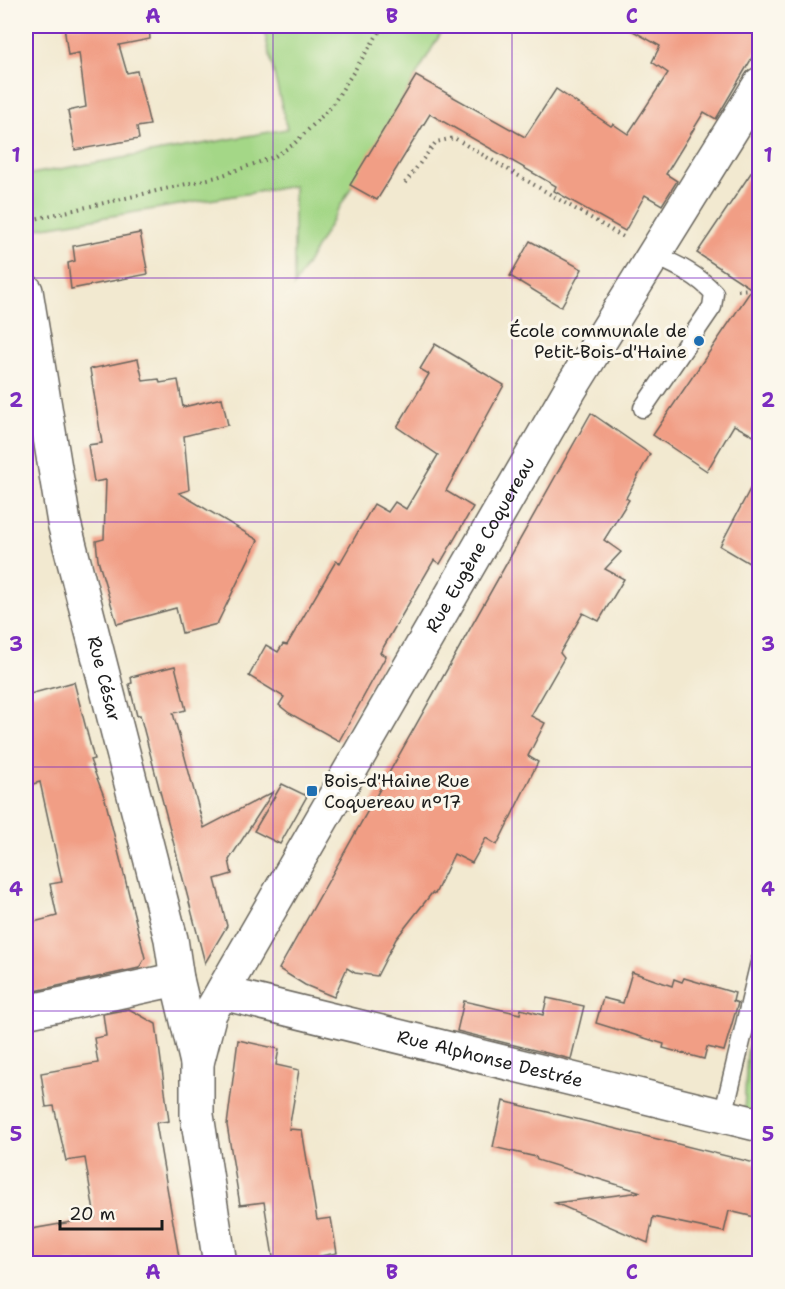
<svg xmlns="http://www.w3.org/2000/svg" width="785" height="1289" font-family="'Shantell Sans',sans-serif">
	<rect width="100%" height="100%" fill="#fbf7ec"/>
	<filter id="ink" filterUnits="userSpaceOnUse"><feTurbulence type="fractalNoise" baseFrequency=".0167" numOctaves="2"/><feDisplacementMap in="SourceGraphic" scale="12" xChannelSelector="R" yChannelSelector="G"/><feConvolveMatrix kernelMatrix="1 2 1 2 8 2 1 2 1" color-interpolation-filters="sRGB"/></filter>
	<filter id="wash" filterUnits="userSpaceOnUse"><feTurbulence type="fractalNoise" baseFrequency=".008" numOctaves="4" result="noise"/><feDisplacementMap in="SourceGraphic" scale="24" xChannelSelector="R" yChannelSelector="G"/><feGaussianBlur stdDeviation="1.35" result="paint"/><feColorMatrix in="noise" values="0 0 0 0 0 0 0 0 0 0 0 0 0 0 0 0 0 1.4 0 .05"/><feComposite in="paint" operator="in"/></filter>
	<g filter="url(#wash)">
		<rect width="100%" height="100%" fill="#f2e9d0"/>
		<g fill="#a4d787" stroke="#607a52" stroke-width="1.5">
			<path d="M263 26H445L294 286V186L26 230V175L287 129Z"/>
			<path d="M759 1005V1117L744 1114 747 1051Z"/>
		</g>
		<g id="blocks">
			<g fill="#f19e85">
				<path d="M64 26H149L150 39 119 45 127 73 137 71 150 125 137 127 139 139 75 150 68 111 86 107 79 53 68 55Z"/>
				<path d="M624 26H759V46L716 119 704 112 666 174 677 181 662 205 645 195 625 231 554 191 556 186 430 114 377 200 350 185 416 76 525 137 556 89 611 126 613 124 628 134 668 73 652 62 660 46Z"/>
				<path d="M759 161V439L734 425 707 471 653 435 752 289 697 253Z"/>
				<path d="M140 233 148 274 71 289 68 263 75 261 73 246Z"/>
				<path d="M530 241 582 269 561 307 510 276Z"/>
				<path d="M435 344 504 385 446 491 473 507 440 564 434 560 380 653 386 656 339 741 289 713 279 705 284 697 249 676 266 645 278 652 283 644 287 645 336 561 340 563 374 504 388 512 395 502 406 509 438 455 397 427 429 374 420 369Z"/>
				<path d="M138 359 143 381 159 379 160 383 178 380 183 407 222 398 228 425 184 436 189 490 179 493 258 540 217 624 182 633 176 608 117 624 98 560 96 541 104 539 106 480 94 482 88 445 102 443 90 369Z"/>
				<path d="M591 413 650 454 626 498 629 500 604 540 621 552 605 569 624 579 599 621 583 613 560 653 564 658 531 716 545 723 528 756 538 762 497 845 486 838 472 863 454 854 435 894 432 893 396 939 377 976 355 973 347 968 334 997 305 985 279 969Z"/>
				<path d="M759 472V569L720 546Z"/>
				<path d="M175 666 186 710 173 713 204 828 273 792 229 860 232 874 215 879 227 926 205 963 140 715 137 716 129 684 132 683 131 677Z"/>
				<path d="M74 682 94 759 90 760 105 799 145 958 139 968 26 993V924L57 916 50 884 62 882 40 782 26 786V695Z"/>
				<path d="M282 784 307 796 280 844 254 831Z"/>
				<path d="M632 972 672 986 674 979 682 982 684 978 735 993 733 1001 738 1003 724 1051 707 1047 704 1059 663 1048 664 1044 596 1023 603 998 623 1003Z"/>
				<path d="M547 998 584 1006 571 1059 457 1031 464 1001 520 1014 521 1009 543 1015Z"/>
				<path d="M129 1009 156 1024 169 1121 156 1123 180 1263H26V1230L95 1218 85 1158 66 1161 54 1106 46 1107 41 1073 98 1063 94 1038 106 1036 103 1014Z"/>
				<path d="M238 1040 279 1049 276 1065 299 1070 289 1129 302 1130 317 1220 331 1218 337 1253 320 1256 321 1263H274L264 1202 240 1205 227 1125Z"/>
				<path d="M503 1101 759 1164V1218L729 1211 724 1232 653 1217 648 1243 555 1203 641 1192 537 1160 536 1157 493 1147Z"/>
			</g>
		</g>
	</g>
	<g filter="url(#ink)">
		<use href="#blocks" fill-opacity="0" stroke="#67645b" stroke-width="1.5"/>
		<g fill="none" stroke-linecap="round" stroke-linejoin="round">
			<g stroke="#67645b" stroke-width="21">
				<g id="lane">
					<path d="M643 408 712 307 714 293C697 274 676 265 654 255"/>
					<path d="M723 1116 760 962"/>
				</g>
			</g>
			<g stroke="#67645b" stroke-width="36">
				<g id="street">
					<path id="s1" d="M26 291 64 523 171 939 177 979 197 1063"/>
					<path id="s2" d="M222 993 760 1125"/>
					<path d="M26 1012 177 979"/>
				</g>
			</g>
			<g stroke="#67645b" stroke-width="36">
				<g id="secondary">
					<path id="s3" d="M220 1264 197 1115V1063L210 1013 571 388 760 84"/>
				</g>
			</g>
			<g stroke="#67645b" stroke-width="4" stroke-dasharray="1.5 4.5" stroke-linecap="butt">
				<path d="M405 183 436 142 454 138 625 238"/>
				<path d="M26 221 217 177 274 157 294 144 331 107 383 26"/>
				<path d="M738 290 753 289 760 296"/>
			</g>
			<use href="#lane" stroke="#fff" stroke-width="18"/>
			<use href="#street" stroke="#fff" stroke-width="33"/>
			<use href="#secondary" stroke="#fff" stroke-width="33"/>
		</g>
	</g>
	<path fill="none" stroke="#7b2cbf" stroke-width="1.5" stroke-opacity="0.55" d="M273 26V1264M512 26V1264M26 278H760M26 522H760M26 767H760M26 1011H760"/>
	<g fill="#1f6fb2" stroke="#fbf7ec" stroke-width="2">
		<circle cx="699" cy="341" r="6"/>
		<rect x="306" y="785" width="12" height="12" rx="3"/>
	</g>
	<g text-anchor="middle" dominant-baseline="central" stroke-width="6" stroke-linejoin="round" paint-order="stroke">
		<g font-size="18" fill="#1c1c1c" stroke="#fbf7ec" text-anchor="end">
			<text x="687" y="331">École communale de<tspan x="687" dy="21">Petit-Bois-d'Haine</tspan></text>
			<text x="324" y="781" text-anchor="start">Bois-d'Haine Rue<tspan x="324" dy="21">Coquereau n°17</tspan></text>
		</g>
		<g font-size="18" fill="#1c1c1c" stroke="#fbf7ec">
			<text stroke="none"><textPath href="#s3" startOffset="795">Rue Eugène Coquereau</textPath></text>
			<text stroke="none"><textPath href="#s1" startOffset="396">Rue César</textPath></text>
			<text stroke="none"><textPath href="#s2" startOffset="276">Rue Alphonse Destrée</textPath></text>
		</g>
	</g>
	<rect width="785" height="1289" fill="none" stroke="#fbf7ec" stroke-width="66"/>
	<path d="M60 1220v9h102v-9" fill="none" stroke="#1c1c1c" stroke-width="3"/>
	<text x="69" y="1220" font-size="18" fill="#1c1c1c" stroke="#fbf7ec" stroke-width="4.5" paint-order="stroke">20 m</text>
	<rect x="33" y="33" width="719" height="1223" fill="none" stroke="#7b2cbf" stroke-width="2"/>
	<g font-size="20" text-anchor="middle" font-weight="bold" fill="#7b2cbf">
		<text x="153" y="23">A</text>
		<text x="392" y="23">B</text>
		<text x="632" y="23">C</text>
		<text x="16" y="162">1</text>
		<text x="768" y="162">1</text>
		<text x="16" y="407">2</text>
		<text x="768" y="407">2</text>
		<text x="16" y="651">3</text>
		<text x="768" y="651">3</text>
		<text x="16" y="896">4</text>
		<text x="768" y="896">4</text>
		<text x="16" y="1141">5</text>
		<text x="768" y="1141">5</text>
		<text x="153" y="1279">A</text>
		<text x="392" y="1279">B</text>
		<text x="632" y="1279">C</text>
	</g>
</svg>
